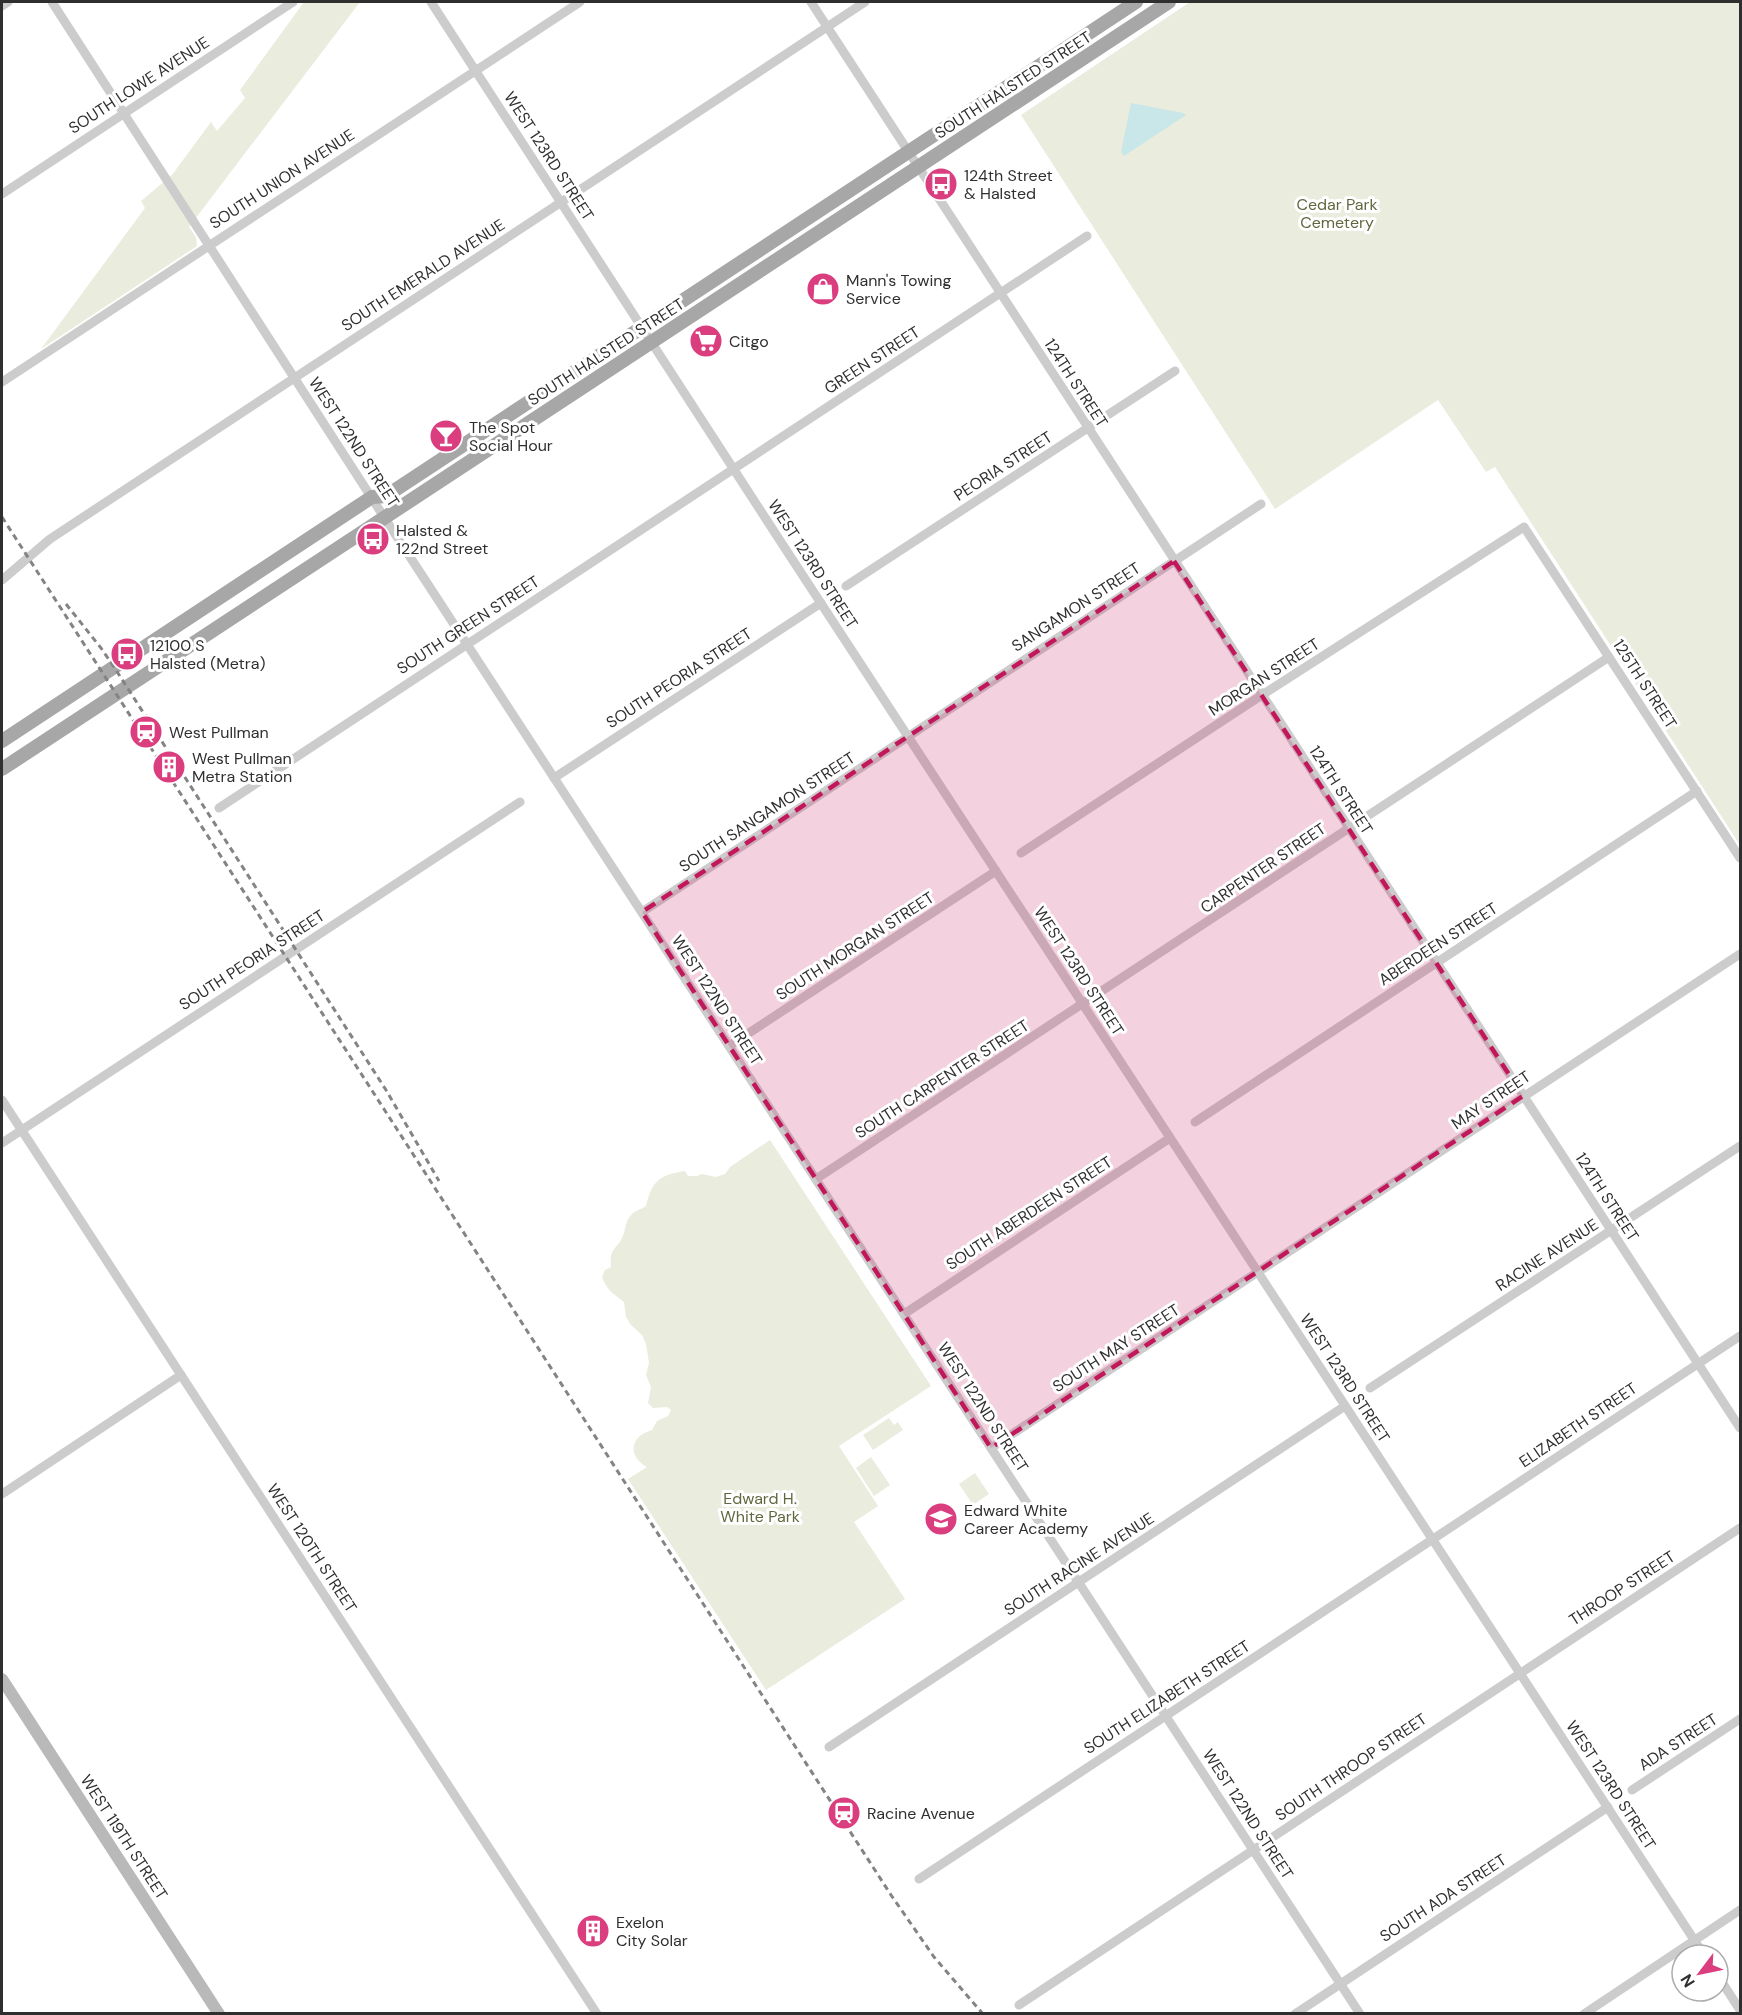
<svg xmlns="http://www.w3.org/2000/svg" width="1742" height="2015" font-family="'DM Sans',sans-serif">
	<rect width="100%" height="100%" fill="#fff"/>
	<g fill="#eaecde">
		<path d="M304 2H360L189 227 196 237 197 246 41 349 145 208 141 201 172 175 211 122 217 131 245 98 240 90Z"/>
		<path d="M1190 2H1740V845L1495 467 1486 472 1438 400 1275 509 1021 115Z"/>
		<path d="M770 1140 931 1386 839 1446 878 1506 854 1522 905 1599 766 1690 628 1479 647 1467C627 1456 630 1436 652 1430L657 1421 668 1416 671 1410 667 1407 653 1408 648 1403 651 1387 646 1375 649 1363 646 1344 642 1335 631 1325 626 1317 624 1302C612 1292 608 1292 602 1277L605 1270 611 1267C609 1247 617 1250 623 1236 626 1228 625 1220 633 1213 637 1210 642 1209 646 1206 652 1181 659 1175 685 1171L688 1176H697L702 1174 716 1177 725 1174 730 1167Z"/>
		<path d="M889 1418 894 1425 898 1422 903 1430 873 1450 863 1435Z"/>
		<path d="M871 1457 890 1485 874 1496 856 1468Z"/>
		<path d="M975 1473 989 1494 973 1505 959 1484Z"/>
	</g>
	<path fill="#c9e6e8" d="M1131 103 1183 113 1186 115 1124 156 1121 152Z"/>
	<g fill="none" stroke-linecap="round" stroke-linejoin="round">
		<g stroke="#ccc" stroke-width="9">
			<path d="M52 2 384 517 1360 2014"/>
			<path d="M431 2 777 536 1704 1955"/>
			<path d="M811 2 1740 1428"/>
			<path d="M2 6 8 2"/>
			<path d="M2 194 293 2"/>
			<path d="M2 382 580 2"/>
			<path d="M2 580 50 539 865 2"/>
			<path d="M846 586 1175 371"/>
			<path d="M554 778 821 603"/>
			<path d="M219 808 1087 236"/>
			<path d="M1021 853 1262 695 1524 527 1740 858"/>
			<path d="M642 912 1261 504"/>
			<path d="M729 1046 996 871"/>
			<path d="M2 1100 597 2014"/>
			<path d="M1195 1122 1697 791"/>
			<path d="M2 1143 520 802"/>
			<path d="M816 1179 1609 657"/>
			<path d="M904 1314 1170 1138"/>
			<path d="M1370 1388 1740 1146"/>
			<path d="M991 1448 1740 954"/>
			<path d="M2 1494 181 1375"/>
			<path d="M829 1747 1345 1406"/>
			<path d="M1632 1790 1740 1719"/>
			<path d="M919 1879 1740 1336"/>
			<path d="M1718 1976 1740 2010"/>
			<path d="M1019 2005 1740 1528"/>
			<path d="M1295 2014 1608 1807"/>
			<path d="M1584 2014 1740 1910"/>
		</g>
		<path stroke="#b9b9b9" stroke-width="12" d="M2 1679 219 2014"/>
		<g stroke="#a7a7a7" stroke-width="14">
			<path d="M2 741 372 497 386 496 1136 2"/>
			<path d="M2 769 1169 2"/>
		</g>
		<g stroke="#848484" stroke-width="3" stroke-dasharray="6 4.5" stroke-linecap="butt">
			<path d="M2 517 891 1895 934 1957 983 2014"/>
			<path d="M66 604 101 648 114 667 386 1090 439 1181"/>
		</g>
	</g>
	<path fill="#c2185b" fill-opacity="0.2" stroke="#c2185b" stroke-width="4.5" stroke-dasharray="12 8" stroke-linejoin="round" d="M1174 561 1523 1096 991 1448 642 912Z"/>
	<defs>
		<g id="bus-disc" transform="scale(1.725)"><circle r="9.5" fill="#da3e7f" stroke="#fff"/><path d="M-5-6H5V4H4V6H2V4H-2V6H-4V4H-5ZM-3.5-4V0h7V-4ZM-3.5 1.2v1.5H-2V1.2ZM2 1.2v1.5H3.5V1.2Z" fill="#fff"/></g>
		<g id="shop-disc" transform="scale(1.725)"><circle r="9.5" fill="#da3e7f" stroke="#fff"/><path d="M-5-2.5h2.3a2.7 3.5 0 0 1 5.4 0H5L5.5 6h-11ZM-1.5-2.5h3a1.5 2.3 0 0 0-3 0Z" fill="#fff"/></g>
		<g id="supermarket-disc" transform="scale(1.725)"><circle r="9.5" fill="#da3e7f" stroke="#fff"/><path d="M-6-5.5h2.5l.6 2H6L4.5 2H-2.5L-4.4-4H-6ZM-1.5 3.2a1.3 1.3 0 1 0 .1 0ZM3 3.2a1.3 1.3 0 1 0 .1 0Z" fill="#fff"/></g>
		<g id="bar-disc" transform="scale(1.725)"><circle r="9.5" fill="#da3e7f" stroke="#fff"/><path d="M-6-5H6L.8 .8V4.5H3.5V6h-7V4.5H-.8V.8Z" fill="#fff"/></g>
		<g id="station-disc" transform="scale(1.725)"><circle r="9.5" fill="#da3e7f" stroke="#fff"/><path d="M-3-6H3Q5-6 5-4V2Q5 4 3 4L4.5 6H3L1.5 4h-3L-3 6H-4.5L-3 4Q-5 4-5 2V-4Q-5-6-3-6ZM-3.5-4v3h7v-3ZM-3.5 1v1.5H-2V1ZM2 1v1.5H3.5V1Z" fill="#fff"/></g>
		<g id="building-disc" transform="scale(1.725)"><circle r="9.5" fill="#da3e7f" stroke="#fff"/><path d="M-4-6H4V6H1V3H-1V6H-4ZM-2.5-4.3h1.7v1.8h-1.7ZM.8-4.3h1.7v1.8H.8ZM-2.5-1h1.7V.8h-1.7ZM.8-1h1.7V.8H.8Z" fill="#fff"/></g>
		<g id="school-disc" transform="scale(1.725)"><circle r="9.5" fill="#da3e7f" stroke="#fff"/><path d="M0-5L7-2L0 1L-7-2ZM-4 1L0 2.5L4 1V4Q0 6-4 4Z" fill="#fff"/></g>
	</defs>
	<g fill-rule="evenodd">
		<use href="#bus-disc" x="941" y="184"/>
		<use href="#shop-disc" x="823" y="289"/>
		<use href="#supermarket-disc" x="706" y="341"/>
		<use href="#bar-disc" x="446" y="436"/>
		<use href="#bus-disc" x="373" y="539"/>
		<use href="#bus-disc" x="127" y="654"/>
		<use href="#station-disc" x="146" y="732"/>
		<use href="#building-disc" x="169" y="767"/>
		<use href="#school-disc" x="941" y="1519"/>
		<use href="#station-disc" x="844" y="1813"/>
		<use href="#building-disc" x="593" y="1931"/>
	</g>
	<g text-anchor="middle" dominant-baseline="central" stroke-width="6" stroke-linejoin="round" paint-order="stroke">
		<g font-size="16" fill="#2f2f2f" stroke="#fff">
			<text transform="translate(139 85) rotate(-33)">SOUTH LOWE AVENUE</text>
			<text transform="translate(1013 85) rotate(-33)">SOUTH HALSTED STREET</text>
			<text transform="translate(549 156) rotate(57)">WEST 123RD STREET</text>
			<text transform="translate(282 179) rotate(-33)">SOUTH UNION AVENUE</text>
			<text transform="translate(423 275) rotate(-33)">SOUTH EMERALD AVENUE</text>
			<text transform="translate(606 352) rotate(-33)">SOUTH HALSTED STREET</text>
			<text transform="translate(872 360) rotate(-33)">GREEN STREET</text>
			<text transform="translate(1076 383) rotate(57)">124TH STREET</text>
			<text transform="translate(354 442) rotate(57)">WEST 122ND STREET</text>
			<text transform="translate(1003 466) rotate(-33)">PEORIA STREET</text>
			<text transform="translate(813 564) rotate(57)">WEST 123RD STREET</text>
			<text transform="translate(1076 607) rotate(-33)">SANGAMON STREET</text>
			<text transform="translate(468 625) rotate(-33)">SOUTH GREEN STREET</text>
			<text transform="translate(1264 677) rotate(-33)">MORGAN STREET</text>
			<text transform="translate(679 678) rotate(-33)">SOUTH PEORIA STREET</text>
			<text transform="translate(1645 684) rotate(57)">125TH STREET</text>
			<text transform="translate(1341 790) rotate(57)">124TH STREET</text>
			<text transform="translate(767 812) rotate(-33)">SOUTH SANGAMON STREET</text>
			<text transform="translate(1263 868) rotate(-34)">CARPENTER STREET</text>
			<text transform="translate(1438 944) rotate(-33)">ABERDEEN STREET</text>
			<text transform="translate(855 946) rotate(-33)">SOUTH MORGAN STREET</text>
			<text transform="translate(252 960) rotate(-33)">SOUTH PEORIA STREET</text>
			<text transform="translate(1079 971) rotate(57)">WEST 123RD STREET</text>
			<text transform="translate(717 1000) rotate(57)">WEST 122ND STREET</text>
			<text transform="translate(942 1079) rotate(-33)">SOUTH CARPENTER STREET</text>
			<text transform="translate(1491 1100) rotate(-34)">MAY STREET</text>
			<text transform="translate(1607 1197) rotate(57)">124TH STREET</text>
			<text transform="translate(1029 1213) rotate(-33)">SOUTH ABERDEEN STREET</text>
			<text transform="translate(1547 1255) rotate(-33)">RACINE AVENUE</text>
			<text transform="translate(1116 1348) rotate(-33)">SOUTH MAY STREET</text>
			<text transform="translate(1345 1378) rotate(57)">WEST 123RD STREET</text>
			<text transform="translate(983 1407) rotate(57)">WEST 122ND STREET</text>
			<text transform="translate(1578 1425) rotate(-34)">ELIZABETH STREET</text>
			<text transform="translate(312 1548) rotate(57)">WEST 120TH STREET</text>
			<text transform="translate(1079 1564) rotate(-33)">SOUTH RACINE AVENUE</text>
			<text transform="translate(1622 1588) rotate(-33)">THROOP STREET</text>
			<text transform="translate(1167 1697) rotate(-33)">SOUTH ELIZABETH STREET</text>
			<text transform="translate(1678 1742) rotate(-33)">ADA STREET</text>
			<text transform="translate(1351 1767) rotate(-34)">SOUTH THROOP STREET</text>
			<text transform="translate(1611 1785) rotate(57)">WEST 123RD STREET</text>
			<text transform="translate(1248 1814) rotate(57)">WEST 122ND STREET</text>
			<text transform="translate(124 1837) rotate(57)">WEST 119TH STREET</text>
			<text transform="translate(1443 1898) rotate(-33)">SOUTH ADA STREET</text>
		</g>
		<g font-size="16" fill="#2f2f2f" stroke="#fff" text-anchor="start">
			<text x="964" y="175">124th Street<tspan x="964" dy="18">&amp; Halsted</tspan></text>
			<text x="846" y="280">Mann's Towing<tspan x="846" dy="18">Service</tspan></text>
			<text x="729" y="341">Citgo</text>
			<text x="469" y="427">The Spot<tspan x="469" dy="18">Social Hour</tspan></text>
			<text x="396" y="530">Halsted &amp;<tspan x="396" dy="18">122nd Street</tspan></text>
			<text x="150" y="645">12100 S<tspan x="150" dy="18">Halsted (Metra)</tspan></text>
			<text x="169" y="732">West Pullman</text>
			<text x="192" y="758">West Pullman<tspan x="192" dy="18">Metra Station</tspan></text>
			<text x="964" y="1510">Edward White<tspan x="964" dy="18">Career Academy</tspan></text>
			<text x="867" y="1813">Racine Avenue</text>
			<text x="616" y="1922">Exelon<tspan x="616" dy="18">City Solar</tspan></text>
		</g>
		<g font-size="16" fill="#61683f" stroke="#fff">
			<text x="1337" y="204">Cedar Park<tspan x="1337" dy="18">Cemetery</tspan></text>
			<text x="760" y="1498">Edward H.<tspan x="760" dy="18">White Park</tspan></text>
		</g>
	</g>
	<rect width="1742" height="2015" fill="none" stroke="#2f2f2f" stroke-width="6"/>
	<g transform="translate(1700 1973) rotate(238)"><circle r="28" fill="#ffffff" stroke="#acacac" stroke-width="1.5"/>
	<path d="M0-4.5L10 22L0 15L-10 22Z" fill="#da3e7f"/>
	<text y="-9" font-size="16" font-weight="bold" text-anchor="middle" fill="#2f2f2f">N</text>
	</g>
</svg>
